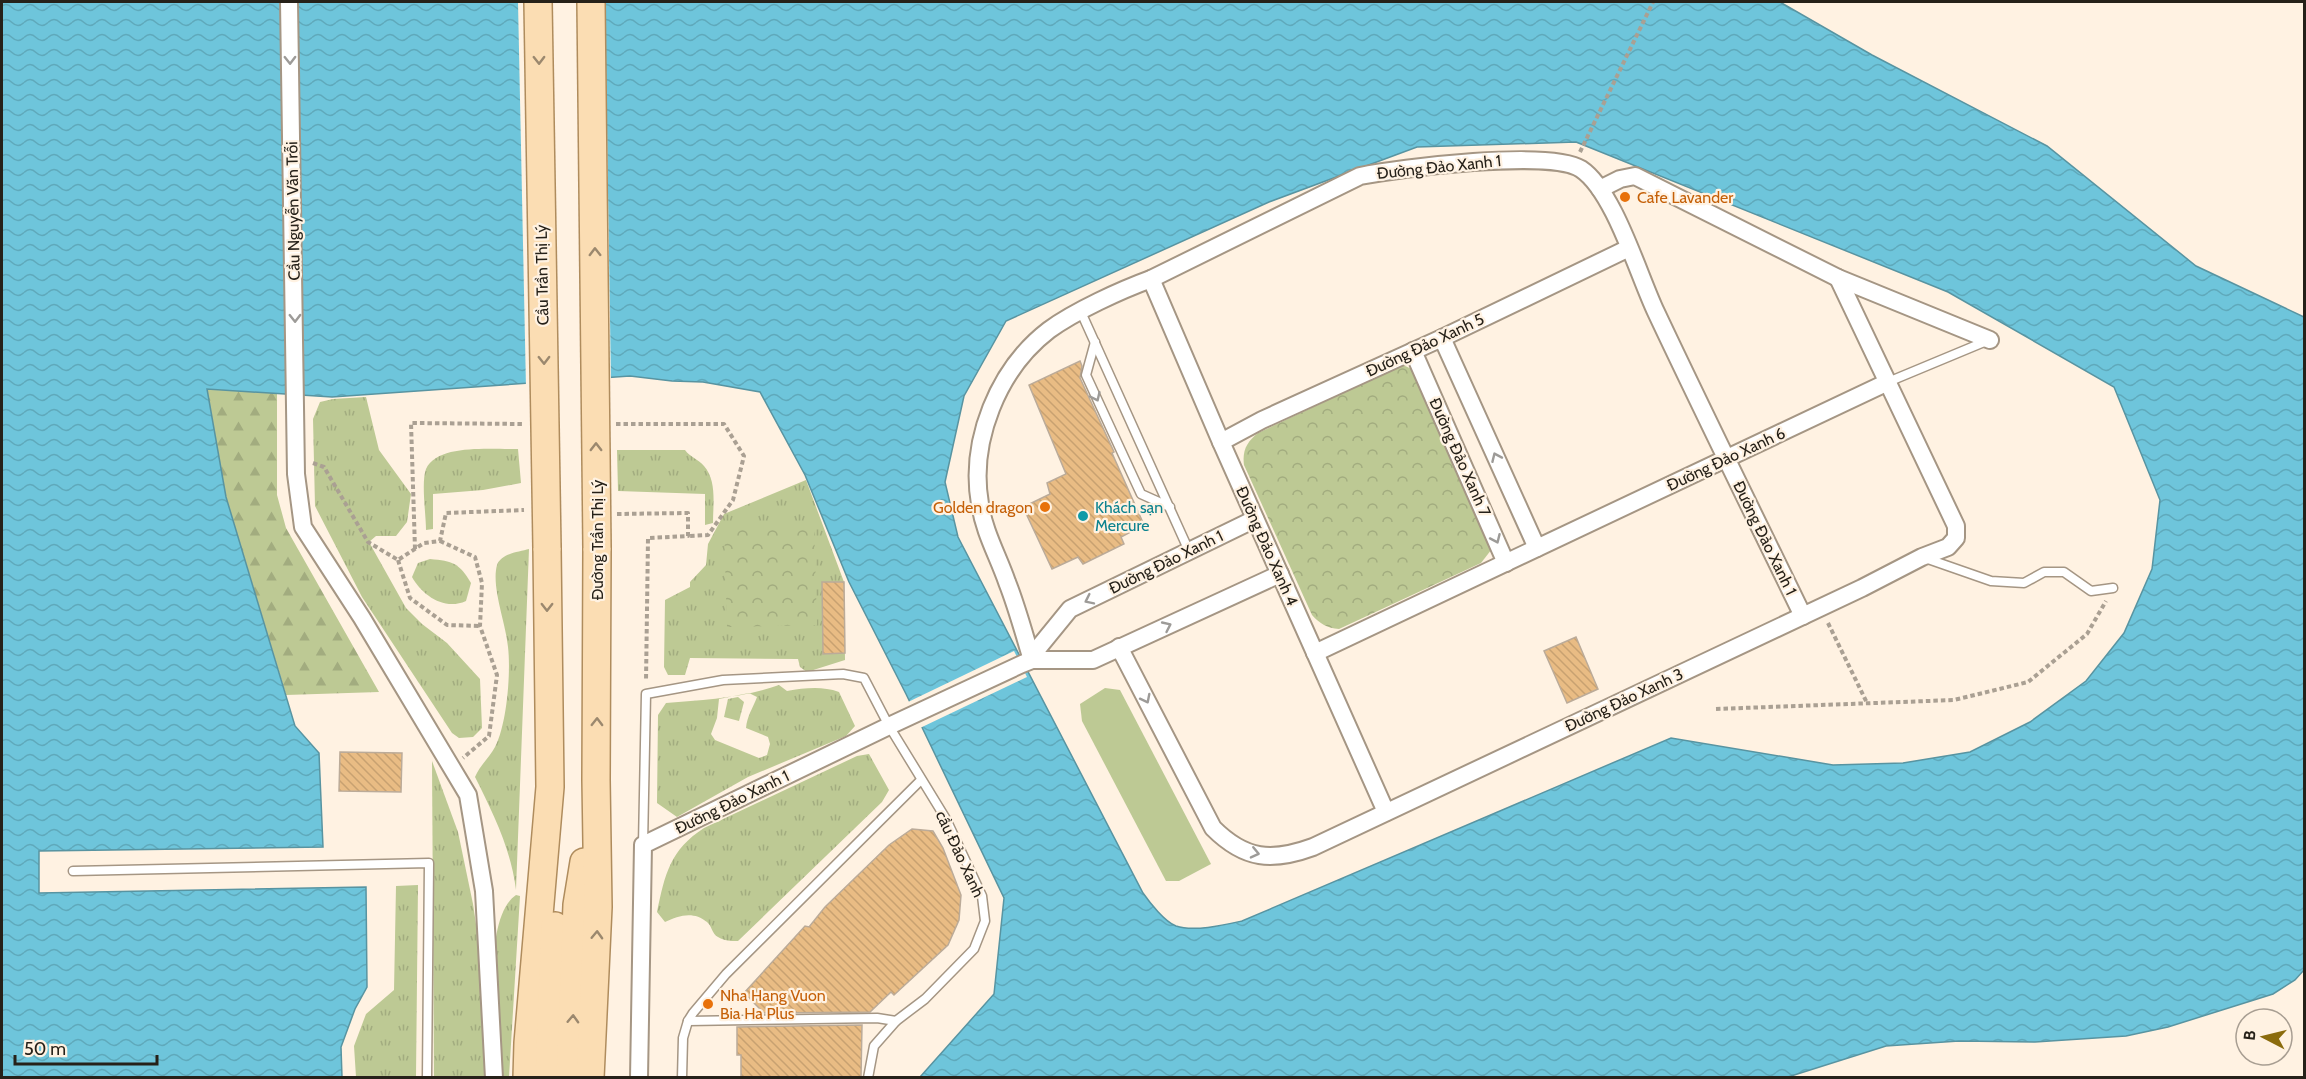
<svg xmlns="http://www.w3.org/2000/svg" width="2306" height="1079" font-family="Cabin,sans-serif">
	<defs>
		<pattern id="grass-tufts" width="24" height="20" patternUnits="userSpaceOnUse" patternTransform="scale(1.5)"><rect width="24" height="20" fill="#bdc994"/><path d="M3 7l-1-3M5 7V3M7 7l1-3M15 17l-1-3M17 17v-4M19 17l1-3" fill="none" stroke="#a2ac7f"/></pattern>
		<pattern id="forest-firs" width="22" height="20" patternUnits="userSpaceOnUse" patternTransform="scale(1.5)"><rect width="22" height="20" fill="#bdc994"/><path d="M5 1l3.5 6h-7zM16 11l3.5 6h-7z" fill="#a2ac7f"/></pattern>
		<pattern id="park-crowns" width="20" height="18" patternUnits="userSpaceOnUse" patternTransform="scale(1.5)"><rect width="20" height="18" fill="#bdc994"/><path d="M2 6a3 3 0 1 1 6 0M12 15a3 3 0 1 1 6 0" fill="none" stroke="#a2ac7f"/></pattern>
		<pattern id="water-waves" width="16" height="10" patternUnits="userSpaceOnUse" patternTransform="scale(1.5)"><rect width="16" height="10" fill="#6ec5db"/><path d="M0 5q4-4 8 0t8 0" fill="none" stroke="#5fa9bb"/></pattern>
		<pattern id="building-back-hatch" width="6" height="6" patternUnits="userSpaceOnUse" patternTransform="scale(1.5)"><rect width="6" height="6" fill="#e9bc84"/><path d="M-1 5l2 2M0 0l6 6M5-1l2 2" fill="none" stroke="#c8a171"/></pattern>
	</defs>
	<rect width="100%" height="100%" fill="#fff2e2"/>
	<g fill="url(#grass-tufts)" fill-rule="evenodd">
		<path d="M366 397 379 450 411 494 407 522 396 536H376L369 542 406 608 422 624 447 643 480 679 482 728 473 737 459 738 452 733 362 597 315 506 313 419 320 402 333 399Z"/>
		<path d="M518 449 521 483 483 490 433 494V529L426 530C426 515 421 482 426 469 438 443 494 450 518 449Z"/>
		<path d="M617 450H685C690 457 698 459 704 466 717 481 713 504 713 523L705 525V494L618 491Z"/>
		<path d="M806 480 844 582 845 660 807 672 800 667 798 659 690 658 685 675H668L664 667 665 600 690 587V582L706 565 708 544 724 514Z"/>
		<path d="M529 549 516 890C511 849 493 813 475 777 480 765 490 757 495 747 507 724 511 672 508 647 506 623 491 587 497 565 501 553 519 552 529 549Z"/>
		<path d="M430 559C453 561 459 563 471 583L466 601C444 611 422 595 412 577L418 563Z"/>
		<path d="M779 685 787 691C805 688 822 686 839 692L855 726 846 736 748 777 677 817 657 803 658 715 666 703C704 700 743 698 779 685ZM749 693 757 697C753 708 747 716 746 728L768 737 770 744 767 755 759 758 715 740 711 734 717 718 719 699Z"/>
		<path d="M738 697 744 702 739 721 724 717 728 699Z"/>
		<path d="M869 754 889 790 882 802 738 941C731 941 724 941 718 937 712 934 712 926 707 922 694 911 679 915 665 922L657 912C665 874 670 850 704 828L857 756Z"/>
		<path d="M432 761 458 832 473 904 483 971 491 1077H434Z"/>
		<path d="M418 885 416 1077H356L354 1046 366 1014 394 990 396 886Z"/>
		<path d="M516 895 520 896 509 1077 500 1078C496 1037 480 920 516 895Z"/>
	</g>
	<path fill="url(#forest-firs)" d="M207 389 277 392V495L286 528 379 692 286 695 226 497Z"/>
	<g fill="url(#park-crowns)">
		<path d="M1403 365 1416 371 1495 545 1481 563 1339 629C1327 628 1320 624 1312 615L1244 465C1242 450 1247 442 1258 433Z"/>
		<path d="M814 523 817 625 727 627 724 526Z"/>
	</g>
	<path fill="#bdc994" d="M1105 688 1120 690 1211 864 1179 881H1166L1082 721 1080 704Z"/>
	<path fill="url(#water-waves)" stroke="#5894a1" stroke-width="1.5" fill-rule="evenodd" d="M2 2H1780L1872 55 2047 146 2196 266 2304 317V970L2295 980 2273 994 2168 1027 2126 1036 2035 1042 1959 1041 1886 1046 1788 1077H920L994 994 1004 898 906 694 849 582 805 475 760 392 703 382 672 381 630 376 332 397 207 389 226 497 295 726 319 753 323 847 39 851V893L366 887 367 987 355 1009 341 1047 342 1077 2 1078ZM1576 142 1948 292 2114 387 2160 500 2152 569 2124 633 2086 681 2030 722 1970 752 1903 763 1833 765 1671 738 1242 921C1224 925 1194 932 1176 926 1165 922 1150 903 1143 893L958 537 945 482 964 396 1006 321 1269 202 1417 147Z"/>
	<g fill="#fff2e2">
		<path d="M518 2H605L611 381 526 388Z"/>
		<path d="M1014 651 1027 677 920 728 908 702Z"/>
	</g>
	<g fill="url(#building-back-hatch)" stroke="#bbab99" stroke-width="1.5">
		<path d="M1080 361 1082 366 1080 378 1114 452 1112 453 1144 525 1121 537 1124 544 1083 564 1078 557 1052 569 1023 507 1050 494 1047 483 1066 474 1029 385Z"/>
		<path d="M822 582H844L845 653 823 654Z"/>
		<path d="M1576 637 1598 689 1567 703 1544 651Z"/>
		<path d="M340 752 402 753 401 792 339 791Z"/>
		<path d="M912 829 933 831 943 848 961 895 959 920 948 945 894 995 891 992 870 1012 764 1013 744 993 805 926 809 927 825 907 889 845Z"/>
		<path d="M862 1025 861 1077H741V1055H737V1027Z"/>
	</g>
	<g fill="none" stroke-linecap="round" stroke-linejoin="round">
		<g stroke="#a59684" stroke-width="11">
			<g id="lane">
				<path d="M1081 312 1189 551"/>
				<path d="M1095 342 1086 375 1141 494 1170 507"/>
				<path d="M1888 382 1989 340"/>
				<path d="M1925 558 1991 581 2024 583 2044 572H2064L2091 591 2113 588"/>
				<path d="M643 845 646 694 723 680 843 674 864 678 889 726 946 819 982 896 985 921 974 949 925 999 896 1021 874 1046 868 1078"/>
				<path d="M73 871 429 863 427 1078"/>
				<path d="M688 1021 877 1018 896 1021"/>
				<path d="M682 1078 683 1038 688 1021 693 1013 726 974 921 780"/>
			</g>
		</g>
		<g stroke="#a59684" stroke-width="20">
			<g id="street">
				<path d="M289 2 296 474 303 527 362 618 468 795 484 891 494 1078"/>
				<path d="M1600 189 1620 179 1635 176 1838 278 1990 340"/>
				<path d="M1151 279 1221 442 1386 812"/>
				<path d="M1442 338 1537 548"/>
				<path d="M1413 351 1506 563"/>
				<path d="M1221 442 1262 420 1442 338 1629 248"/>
				<path d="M1119 647 1213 828C1245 860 1272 862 1313 847L1862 588 1922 557 1948 547 1956 538V526L1838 278"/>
				<path d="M1315 653 1888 382"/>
				<path d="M1032 660C1024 634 1017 607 1007 582 998 556 984 532 980 504 969 441 998 369 1049 330 1075 311 1121 290 1151 279L1360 176C1399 168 1550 149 1581 169 1614 191 1638 274 1656 312 1704 414 1754 515 1803 616"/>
				<path d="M1032 660 1039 647 1070 609 1255 519"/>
				<path d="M639 1078 643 845 889 726 1022 664 1032 660H1093L1280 574"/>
			</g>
		</g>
		<g stroke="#af8c5d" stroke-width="30">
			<g id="primary">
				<path d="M527 1078 528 1043 550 787 547 548"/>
				<path d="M549 1078 555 926"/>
				<path d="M570 1078 577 905 584 862"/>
				<path d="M590 1078 598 907 596 780 597 548"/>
			</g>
		</g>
		<g stroke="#aaa093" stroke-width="4" stroke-dasharray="4.5 3" stroke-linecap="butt">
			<path d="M1580 152 1653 2"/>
			<path d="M616 424H724L744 456 733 500 708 535 688 536"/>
			<path d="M313 463 324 467 368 542 398 560 424 543 440 541 446 513 524 510"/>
			<path d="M617 514 688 513V536L648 538 646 681"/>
			<path d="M440 541 475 557 482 583 480 626 497 675 489 736 463 758"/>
			<path d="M415 549 411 423 524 424"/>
			<path d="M398 560 410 598 447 625 480 626"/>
			<path d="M1828 623 1867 703"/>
			<path d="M1716 709 1954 700 2028 682 2087 634 2106 601"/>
		</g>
		<use href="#lane" stroke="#fff" stroke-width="8"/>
		<use href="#street" stroke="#fff" stroke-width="16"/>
		<use href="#primary" stroke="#fbddb3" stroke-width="27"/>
		<g stroke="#af8c5d" stroke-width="30" stroke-linecap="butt">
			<g id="primary-bridge">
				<path d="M538 2 547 548"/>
				<path d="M591 2 597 548"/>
			</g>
		</g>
		<use href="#primary-bridge" stroke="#fbddb3" stroke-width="27"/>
	</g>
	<defs><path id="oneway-chevron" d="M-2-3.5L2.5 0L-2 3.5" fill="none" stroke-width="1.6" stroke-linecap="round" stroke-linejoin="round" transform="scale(1.5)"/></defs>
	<g stroke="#9d9b98">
		<use href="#oneway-chevron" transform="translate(290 60) rotate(89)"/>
		<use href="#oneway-chevron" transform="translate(295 318) rotate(89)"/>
		<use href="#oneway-chevron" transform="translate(1096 397) rotate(65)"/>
		<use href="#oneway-chevron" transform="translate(1496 457) rotate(-114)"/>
		<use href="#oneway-chevron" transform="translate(1496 539) rotate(66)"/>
		<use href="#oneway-chevron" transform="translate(1089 600) rotate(154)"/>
		<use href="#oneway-chevron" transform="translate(1167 626) rotate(-25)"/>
		<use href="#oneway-chevron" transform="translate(1146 699) rotate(63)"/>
		<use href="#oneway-chevron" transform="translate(1255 853) rotate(13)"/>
	</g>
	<g stroke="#9b886e">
		<use href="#oneway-chevron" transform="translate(539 60) rotate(89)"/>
		<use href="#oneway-chevron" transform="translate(595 252) rotate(-91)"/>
		<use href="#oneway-chevron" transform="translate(544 360) rotate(89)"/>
		<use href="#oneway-chevron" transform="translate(596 447) rotate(-90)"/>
		<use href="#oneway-chevron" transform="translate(547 607) rotate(90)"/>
		<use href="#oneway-chevron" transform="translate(597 722) rotate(-89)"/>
		<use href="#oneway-chevron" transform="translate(597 935) rotate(-88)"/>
		<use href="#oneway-chevron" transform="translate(573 1019) rotate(-88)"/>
	</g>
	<g fill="#e8710a" stroke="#fff2e2" stroke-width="2">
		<circle cx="1625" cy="197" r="6"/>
		<circle cx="1045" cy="507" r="6"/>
		<circle cx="708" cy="1004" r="6"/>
	</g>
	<circle fill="#0f9aa8" stroke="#fff2e2" stroke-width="2" cx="1083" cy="516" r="6"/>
	<g text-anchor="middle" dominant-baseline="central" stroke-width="4.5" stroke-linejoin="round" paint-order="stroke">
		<g font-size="16" fill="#262119" stroke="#fff2e2">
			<text transform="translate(1439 167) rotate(-6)">Đường Đảo Xanh 1</text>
			<text transform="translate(293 211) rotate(-91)">Cầu Nguyễn Văn Trỗi</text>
			<text transform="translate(542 275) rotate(-91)">Cầu Trần Thị Lý</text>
			<text transform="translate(1425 345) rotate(-25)">Đường Đảo Xanh 5</text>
			<text transform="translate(1460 457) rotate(66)">Đường Đảo Xanh 7</text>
			<text transform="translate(1726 459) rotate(-25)">Đường Đảo Xanh 6</text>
			<text transform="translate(1765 538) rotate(64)">Đường Đảo Xanh 1</text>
			<text transform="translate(597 540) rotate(-90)">Đường Trần Thị Lý</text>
			<text transform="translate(1267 546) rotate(66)">Đường Đảo Xanh 4</text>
			<text transform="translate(1166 562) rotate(-26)">Đường Đảo Xanh 1</text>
			<text transform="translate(1624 700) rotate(-25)">Đường Đảo Xanh 3</text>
			<text transform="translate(732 802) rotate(-26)">Đường Đảo Xanh 1</text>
			<text transform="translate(960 854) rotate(65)">cầu Đảo Xanh</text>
		</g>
		<g font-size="16" fill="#c56008" stroke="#fff2e2" text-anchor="start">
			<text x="1637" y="197">Cafe Lavander</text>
			<text x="1033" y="507" text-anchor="end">Golden dragon</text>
			<text x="720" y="995">Nha Hang Vuon<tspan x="720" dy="18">Bia Ha Plus</tspan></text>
		</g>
		<g font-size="16" fill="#0d838f" stroke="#fff2e2" text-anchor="start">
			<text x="1095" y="507">Khách sạn<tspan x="1095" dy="18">Mercure</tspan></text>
		</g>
	</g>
	<rect width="2306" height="1079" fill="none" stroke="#262119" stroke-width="6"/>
	<g transform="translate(2264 1037) rotate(277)"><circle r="28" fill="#fff2e2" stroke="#a89e92" stroke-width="1.5"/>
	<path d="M0-4.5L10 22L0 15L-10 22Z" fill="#8b6b0c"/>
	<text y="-9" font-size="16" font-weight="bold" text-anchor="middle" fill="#262119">B</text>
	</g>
	<path d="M15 1055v9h142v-9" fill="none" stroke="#262119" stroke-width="3"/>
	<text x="24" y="1055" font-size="18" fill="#262119" stroke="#fff2e2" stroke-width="4.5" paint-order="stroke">50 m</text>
</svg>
